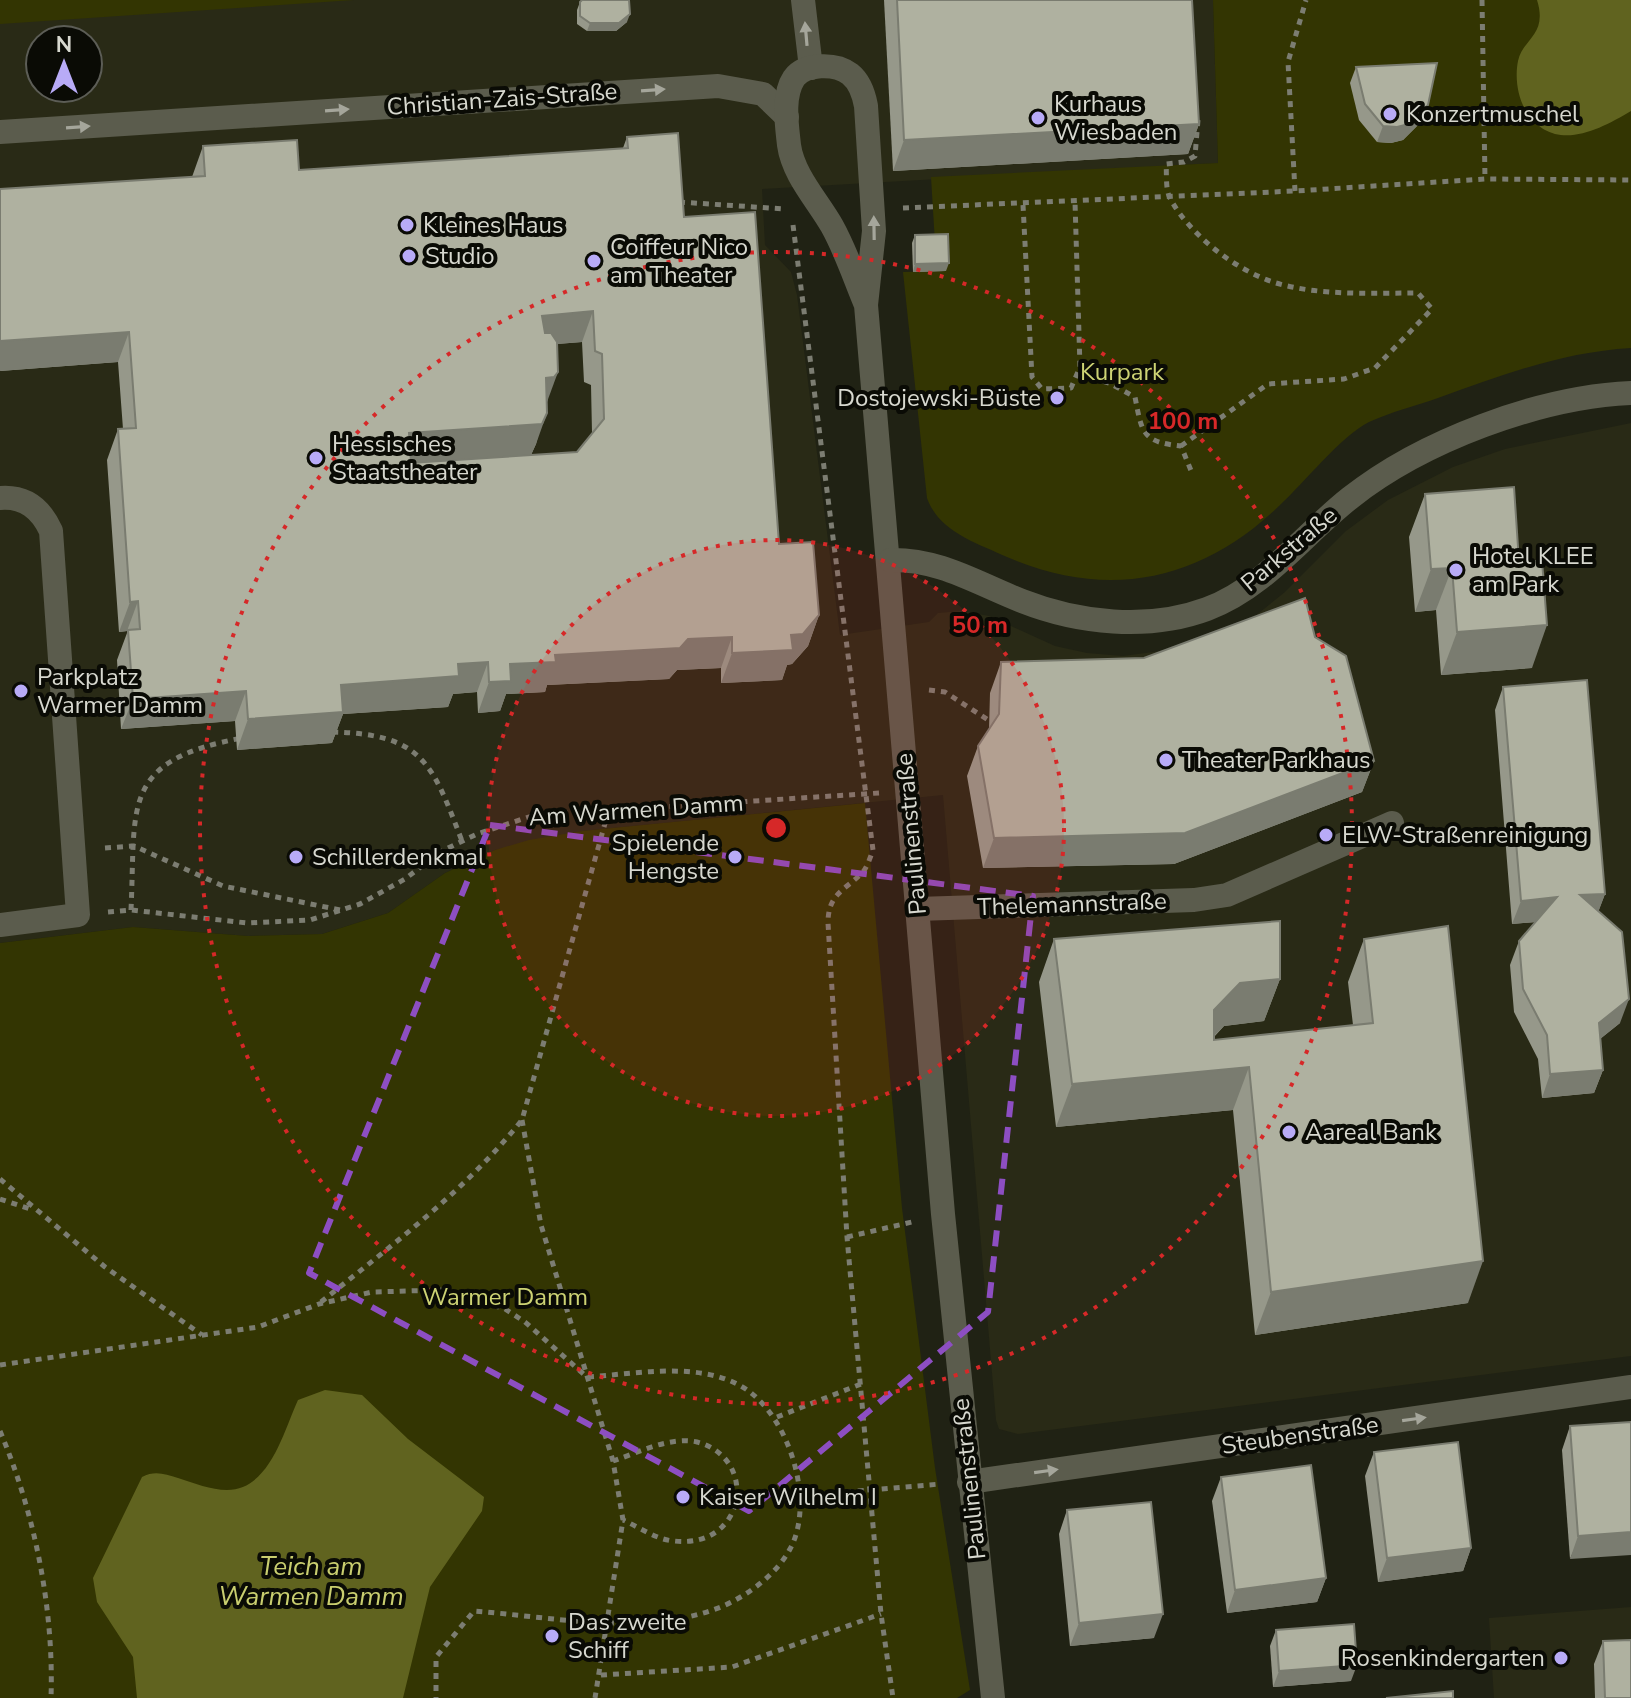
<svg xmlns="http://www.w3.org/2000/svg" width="1631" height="1698" font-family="'Nunito Sans',sans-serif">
	<rect width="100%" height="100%" fill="#202214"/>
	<g fill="#292a16" fill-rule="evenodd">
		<path d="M0 0H1213L1218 163 762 189 765 245 791 272 797 295 840 635 929 622 938 613 962 611 989 616 1055 646 1087 653 1123 656 1175 649 1234 633 1285 592 1346 531 1388 500 1453 467 1505 449 1631 423V1356L1018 1434 999 1429 996 1420 943 795 583 831 495 850 445 873 388 913 322 934 248 936 133 927 0 943ZM40 40H88V88H40Z"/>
		<path d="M1631 1607V1698H1494L1489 1618Z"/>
	</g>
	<g fill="#333502">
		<path d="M0 0H354L0 24Z"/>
		<path d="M1213 0H1631V348C1563 352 1501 375 1438 398 1415 406 1391 412 1369 422 1341 436 1304 483 1280 505 1202 581 1109 601 1007 557 977 543 939 532 927 498L903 272 946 271 935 243 931 177 1218 163Z"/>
		<path d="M865 803 902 1208 935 1468 970 1690 957 1698H0V943L133 927 248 936 322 934 388 913 445 873 495 850 529 840 582 831Z"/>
	</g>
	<g fill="#60631f">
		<path d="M1537 0H1631V111C1596 132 1551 154 1525 109 1517 95 1515 76 1518 61 1523 38 1548 35 1537 0Z"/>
		<path d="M325 1390 362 1395 408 1439 484 1497 482 1511 430 1587 403 1698H137L133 1657 97 1602 93 1578 142 1477C155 1470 165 1474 178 1478 194 1483 211 1490 227 1490 270 1490 284 1430 298 1400Z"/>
	</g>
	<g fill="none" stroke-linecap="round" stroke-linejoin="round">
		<g stroke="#7c7d72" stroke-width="5" stroke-dasharray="6 6" stroke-linecap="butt">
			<path d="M1482 0 1485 179"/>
			<path d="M1295 191 1288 62 1306 0"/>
			<path d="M679 202 785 209"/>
			<path d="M1023 205 1032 377 1042 389 1071 388 1080 367 1075 202"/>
			<path d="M903 208 1295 191 1485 179 1631 180"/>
			<path d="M793 225 873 850C870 858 867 868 862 873 844 891 828 894 828 923L847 1237 881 1614 893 1698"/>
			<path d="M1080 375 1109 383 1135 397C1142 433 1142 442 1181 446L1192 473"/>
			<path d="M1181 446 1268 384 1344 379 1375 368 1432 309 1418 293C1372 293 1320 296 1276 283 1237 271 1191 236 1171 200 1165 191 1167 175 1166 164L1184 162 1195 156 1198 120"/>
			<path d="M929 690 945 692 993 723"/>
			<path d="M332 732C423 734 432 763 462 841"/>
			<path d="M105 848 134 846 223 886 340 910"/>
			<path d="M131 910C136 804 120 761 242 738"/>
			<path d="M108 912 131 910 247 923 310 920 360 904 405 879 440 852 477 834 535 815 879 793"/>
			<path d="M522 1120 541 1225 613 1461 623 1520 595 1698"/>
			<path d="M0 1179 105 1267 202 1335"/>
			<path d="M0 1199 30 1209"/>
			<path d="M847 1237 912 1222"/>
			<path d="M321 1302C392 1245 465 1191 522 1120L609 809"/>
			<path d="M0 1365 258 1327 319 1304 372 1292 442 1290 505 1309 525 1322 587 1377C634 1374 694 1362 737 1384 787 1408 817 1500 790 1549 777 1574 747 1596 721 1607 645 1637 553 1617 474 1611L436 1657V1698"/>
			<path d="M777 1417 861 1384"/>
			<path d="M0 1431C35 1514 54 1609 51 1698"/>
			<path d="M613 1461C637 1453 670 1436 697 1442 759 1458 747 1549 674 1541 657 1540 639 1527 623 1520"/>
			<path d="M798 1496 940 1484"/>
			<path d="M601 1675 732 1667 881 1614"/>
		</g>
		<g stroke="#5b5c4d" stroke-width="24">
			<path d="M803 0 811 68"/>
			<path d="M0 132 718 86 763 94 787 117"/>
			<path d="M866 305C855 279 846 251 832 226 818 201 793 175 789 145 787 126 782 96 794 78 805 63 836 63 850 74 860 82 864 95 866 106L874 231 866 305 943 1214 993 1698"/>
			<path d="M0 498C25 496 41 509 51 531L78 915 0 925"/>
			<path d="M890 560C940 559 976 583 1022 601 1078 623 1148 631 1207 609 1264 588 1303 535 1350 498 1422 441 1539 397 1631 393"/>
			<path d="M917 909 1194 900 1227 895 1392 823"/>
			<path d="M969 1482 1631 1387"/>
		</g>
	</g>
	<g fill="#96988a" fill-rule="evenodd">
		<path d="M884 0H1192L1199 124 1188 154 893 171Z"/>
		<path d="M580 2 627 22 616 31H587L577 24V10Z"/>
		<path d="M1356 67 1422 121 1403 140 1391 143 1377 142 1359 120 1350 83Z"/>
		<path d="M627 137 684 217 779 544 819 615 808 646 792 664 787 665 782 680 721 683V668L677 670 669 679 547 685 545 692 506 694 500 711 478 713 477 692 453 694 448 707 343 714 332 743 237 750 235 721 121 729 117 660 127 633V631L119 632 107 460 118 429H123L118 362 0 371 192 177 203 146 299 170 623 148ZM582 342 584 382 591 385 592 433 577 452 531 455 536 444 547 402 557 344Z"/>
		<path d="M915 235 946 271 913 272 912 243Z"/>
		<path d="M1425 494 1519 562 1532 668 1441 675 1436 610 1415 612 1409 537Z"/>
		<path d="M1315 637 1374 761 1362 792 1174 864 983 868 967 776 978 746 989 730 990 693 1001 662 1144 658Z"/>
		<path d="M1503 687 1605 894 1598 912 1620 1023 1600 1039 1603 1070 1594 1093 1542 1098 1538 1059 1514 1012 1510 965 1519 941 1536 922 1512 924 1495 710Z"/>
		<path d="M1054 939 1280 979 1264 1021 1224 1026 1214 1037V1040L1353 1025 1348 982 1364 939 1468 1303 1255 1335 1233 1110 1056 1127 1039 982Z"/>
		<path d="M1631 1422 1570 1559 1562 1450 1570 1426Z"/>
		<path d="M1374 1452 1471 1548 1463 1571 1378 1582 1365 1476Z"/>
		<path d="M1221 1477 1326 1578 1317 1602 1227 1613 1212 1501Z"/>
		<path d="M1067 1510 1154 1638 1070 1646 1059 1534Z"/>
		<path d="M1276 1630 1351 1681 1273 1687 1270 1646Z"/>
		<path d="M1603 1641 1631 1698H1595L1594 1664Z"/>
	</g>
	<g fill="#7a7c70">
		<path d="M630 14 627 22 616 31H587L590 23Z"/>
		<path d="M1428 105 1422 121 1403 140 1391 143 1377 142 1383 126Z"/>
		<path d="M1199 124 1188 154 893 171 904 140Z"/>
		<path d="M949 263 946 271 913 272 915 264Z"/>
		<path d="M593 311 582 342 531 346 542 316Z"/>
		<path d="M129 332 118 362 0 371V341Z"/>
		<path d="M558 372 547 402 546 378Z"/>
		<path d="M547 413 536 444 531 455 397 464 409 433Z"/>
		<path d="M1452 568 1436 610 1415 612 1431 569Z"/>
		<path d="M138 601 127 631 119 632 130 602Z"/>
		<path d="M819 615 808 646 792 664 787 665 782 680 721 683 732 653 791 635Z"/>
		<path d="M1547 625 1532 668 1441 675 1457 632Z"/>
		<path d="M732 637 721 668 677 670 669 679 547 685 545 692 506 694 500 711 478 713 489 682 510 664 555 655 688 639Z"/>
		<path d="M488 662 477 692 453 694 448 707 343 714 332 743 237 750 248 719 341 685 458 664Z"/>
		<path d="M246 691 235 721 121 729 133 699Z"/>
		<path d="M1374 761 1362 792 1174 864 983 868 994 838Z"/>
		<path d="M1605 894 1596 918 1580 895Z"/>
		<path d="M1557 897 1549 921 1512 924 1521 901Z"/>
		<path d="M1280 979 1264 1021 1224 1026 1198 1052 1214 1010 1240 983Z"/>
		<path d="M1629 999 1620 1023 1590 1047 1599 1023Z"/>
		<path d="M1249 1067 1233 1110 1056 1127 1072 1084Z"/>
		<path d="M1603 1070 1594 1093 1542 1098 1550 1074Z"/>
		<path d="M1483 1261 1468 1303 1255 1335 1271 1292Z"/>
		<path d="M1631 1532V1555L1570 1559 1578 1536Z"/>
		<path d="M1471 1548 1463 1571 1378 1582 1387 1558Z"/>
		<path d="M1326 1578 1317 1602 1227 1613 1235 1590Z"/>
		<path d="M1163 1614 1154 1638 1070 1646 1079 1623Z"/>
		<path d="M1357 1665 1351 1681 1273 1687 1279 1671Z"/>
	</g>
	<g fill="#afb1a0" stroke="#7a7c70" stroke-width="2" fill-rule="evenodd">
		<path d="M582 0H629L630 14 619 23H590L580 16V2Z"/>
		<path d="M897 0H1192L1199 124 904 140Z"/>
		<path d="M1437 63 1428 105 1409 124 1397 127 1383 126 1365 104 1356 67Z"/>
		<path d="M678 133 684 217 755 212 779 544 813 542 819 615 803 634 791 635 793 650 732 653V637L688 639 680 648 555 655 556 662 510 664 511 681 489 682 488 662 458 664 459 676 341 685 343 712 248 719 246 691 133 699 128 630 140 629 138 601 130 602 118 429 136 428 129 332 0 341V189L205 176 203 146 297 140 299 170 628 148 627 137ZM593 311 595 351 602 354 604 419 577 452 411 463 409 433 542 424 547 413 546 378 554 377 558 372 557 342 551 333H545L542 316Z"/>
		<path d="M948 234 949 263 915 264V235Z"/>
		<path d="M1514 487 1519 562 1542 561 1547 625 1457 632 1452 568 1431 569 1425 494Z"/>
		<path d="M1305 598 1315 637 1346 656 1374 761 1185 833 994 838 978 746 999 714 1001 662 1144 658Z"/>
		<path d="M1587 680 1605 894 1580 895 1622 932 1629 999 1599 1023 1603 1070 1550 1074 1547 1035 1523 989 1519 941 1557 897 1521 901 1503 687Z"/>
		<path d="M1280 921V979L1240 983 1214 1010V1040L1373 1023 1364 939 1448 926 1483 1261 1271 1292 1249 1067 1072 1084 1054 939Z"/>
		<path d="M1631 1422V1532L1578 1536 1570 1426Z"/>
		<path d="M1458 1442 1471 1548 1387 1558 1374 1452Z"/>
		<path d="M1311 1465 1326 1578 1235 1590 1221 1477Z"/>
		<path d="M1151 1502 1163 1614 1079 1623 1067 1510Z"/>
		<path d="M1354 1624 1357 1665 1279 1671 1276 1630Z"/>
		<path d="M1631 1640V1698H1605L1603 1641Z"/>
		<path d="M1453 1691V1698H1386Z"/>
	</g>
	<defs><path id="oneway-solid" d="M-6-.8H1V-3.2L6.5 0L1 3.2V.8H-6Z" transform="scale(2)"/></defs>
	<g fill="#a5a69b">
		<use href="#oneway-solid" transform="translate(806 34) rotate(-95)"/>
		<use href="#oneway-solid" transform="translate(653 90) rotate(-4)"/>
		<use href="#oneway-solid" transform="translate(337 110) rotate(-4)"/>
		<use href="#oneway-solid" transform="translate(78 127) rotate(-4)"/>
		<use href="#oneway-solid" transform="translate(874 228) rotate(-91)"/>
		<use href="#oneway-solid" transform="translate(1414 1419) rotate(-8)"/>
		<use href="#oneway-solid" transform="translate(1046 1471) rotate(-8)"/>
	</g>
	<path fill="none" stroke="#8d4ec2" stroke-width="6" stroke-dasharray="16 10" stroke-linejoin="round" d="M490 825 1033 896 988 1312 749 1511 309 1273Z"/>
	<circle cx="776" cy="828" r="288" fill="#d62828" fill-opacity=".12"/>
	<g fill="none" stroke="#d62828" stroke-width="4" stroke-dasharray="4 8">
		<circle cx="776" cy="828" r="288"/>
		<circle cx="776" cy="828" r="576"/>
	</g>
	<g fill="#b8abf7" stroke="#0a0b05" stroke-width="3">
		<circle cx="1390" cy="114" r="8"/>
		<circle cx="1038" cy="118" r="8"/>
		<circle cx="407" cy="225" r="8"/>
		<circle cx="409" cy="256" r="8"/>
		<circle cx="594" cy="261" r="8"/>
		<circle cx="1057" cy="398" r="8"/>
		<circle cx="316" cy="458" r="8"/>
		<circle cx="1456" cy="570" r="8"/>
		<circle cx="21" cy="691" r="8"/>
		<circle cx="1166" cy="760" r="8"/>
		<circle cx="1326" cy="835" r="8"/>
		<circle cx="296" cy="857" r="8"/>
		<circle cx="735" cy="857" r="8"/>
		<circle cx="1289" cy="1132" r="8"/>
		<circle cx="683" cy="1497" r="8"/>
		<circle cx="552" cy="1636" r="8"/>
		<circle cx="1561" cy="1658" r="8"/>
	</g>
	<g text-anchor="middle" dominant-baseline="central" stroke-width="8" stroke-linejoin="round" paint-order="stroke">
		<g font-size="24" fill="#d7d8cf" stroke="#0a0b05">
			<text transform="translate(502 99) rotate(-4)">Christian-Zais-Straße</text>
			<text transform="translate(1289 549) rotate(-40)">Parkstraße</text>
			<text transform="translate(636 810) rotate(-4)">Am Warmen Damm</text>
			<text transform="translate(911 834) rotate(-95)">Paulinenstraße</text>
			<text transform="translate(1072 904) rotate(-2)">Thelemannstraße</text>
			<text transform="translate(1300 1435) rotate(-8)">Steubenstraße</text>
			<text transform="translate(969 1479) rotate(-96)">Paulinenstraße</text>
		</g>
		<g font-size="24" fill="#d7d8cf" stroke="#0a0b05" text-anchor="start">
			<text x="1054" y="104">Kurhaus<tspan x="1054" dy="28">Wiesbaden</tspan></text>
			<text x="1406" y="114">Konzertmuschel</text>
			<text x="423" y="225">Kleines Haus</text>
			<text x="610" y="247">Coiffeur Nico<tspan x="610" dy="28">am Theater</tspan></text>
			<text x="425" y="256">Studio</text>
			<text x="1041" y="398" text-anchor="end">Dostojewski-Büste</text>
			<text x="332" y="444">Hessisches<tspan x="332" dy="28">Staatstheater</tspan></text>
			<text x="1472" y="556">Hotel KLEE<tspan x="1472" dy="28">am Park</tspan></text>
			<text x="37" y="677">Parkplatz<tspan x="37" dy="28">Warmer Damm</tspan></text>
			<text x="1182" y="760">Theater Parkhaus</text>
			<text x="1342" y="835">ELW-Straßenreinigung</text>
			<text x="719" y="843" text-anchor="end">Spielende<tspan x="719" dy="28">Hengste</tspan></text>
			<text x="312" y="857">Schillerdenkmal</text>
			<text x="1305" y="1132">Aareal Bank</text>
			<text x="699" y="1497">Kaiser Wilhelm I</text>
			<text x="568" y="1622">Das zweite<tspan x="568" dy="28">Schiff</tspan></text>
			<text x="1545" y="1658" text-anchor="end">Rosenkindergarten</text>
		</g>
		<g font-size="24" fill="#cdd374" stroke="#0a0b05">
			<text x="1122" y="372">Kurpark</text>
			<text x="505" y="1297">Warmer Damm</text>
		</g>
		<g font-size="26" font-style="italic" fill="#c9ce6f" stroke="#0a0b05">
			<text x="311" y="1566">Teich am<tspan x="311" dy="30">Warmen Damm</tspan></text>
		</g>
	</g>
	<circle cx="776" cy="828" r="12" fill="#d62828" stroke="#0a0b05" stroke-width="4"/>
	<g font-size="24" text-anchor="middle" font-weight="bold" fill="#d62828" stroke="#0a0b05" stroke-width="8" stroke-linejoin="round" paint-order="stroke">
		<text x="1183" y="429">100 m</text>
		<text x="980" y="633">50 m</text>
	</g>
	<g transform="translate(64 64)"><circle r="38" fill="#0a0b05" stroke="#5c5d56" stroke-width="2"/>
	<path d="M0-6L14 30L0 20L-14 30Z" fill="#b8abf7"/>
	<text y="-12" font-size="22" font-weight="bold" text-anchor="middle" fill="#d7d8cf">N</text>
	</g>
</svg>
